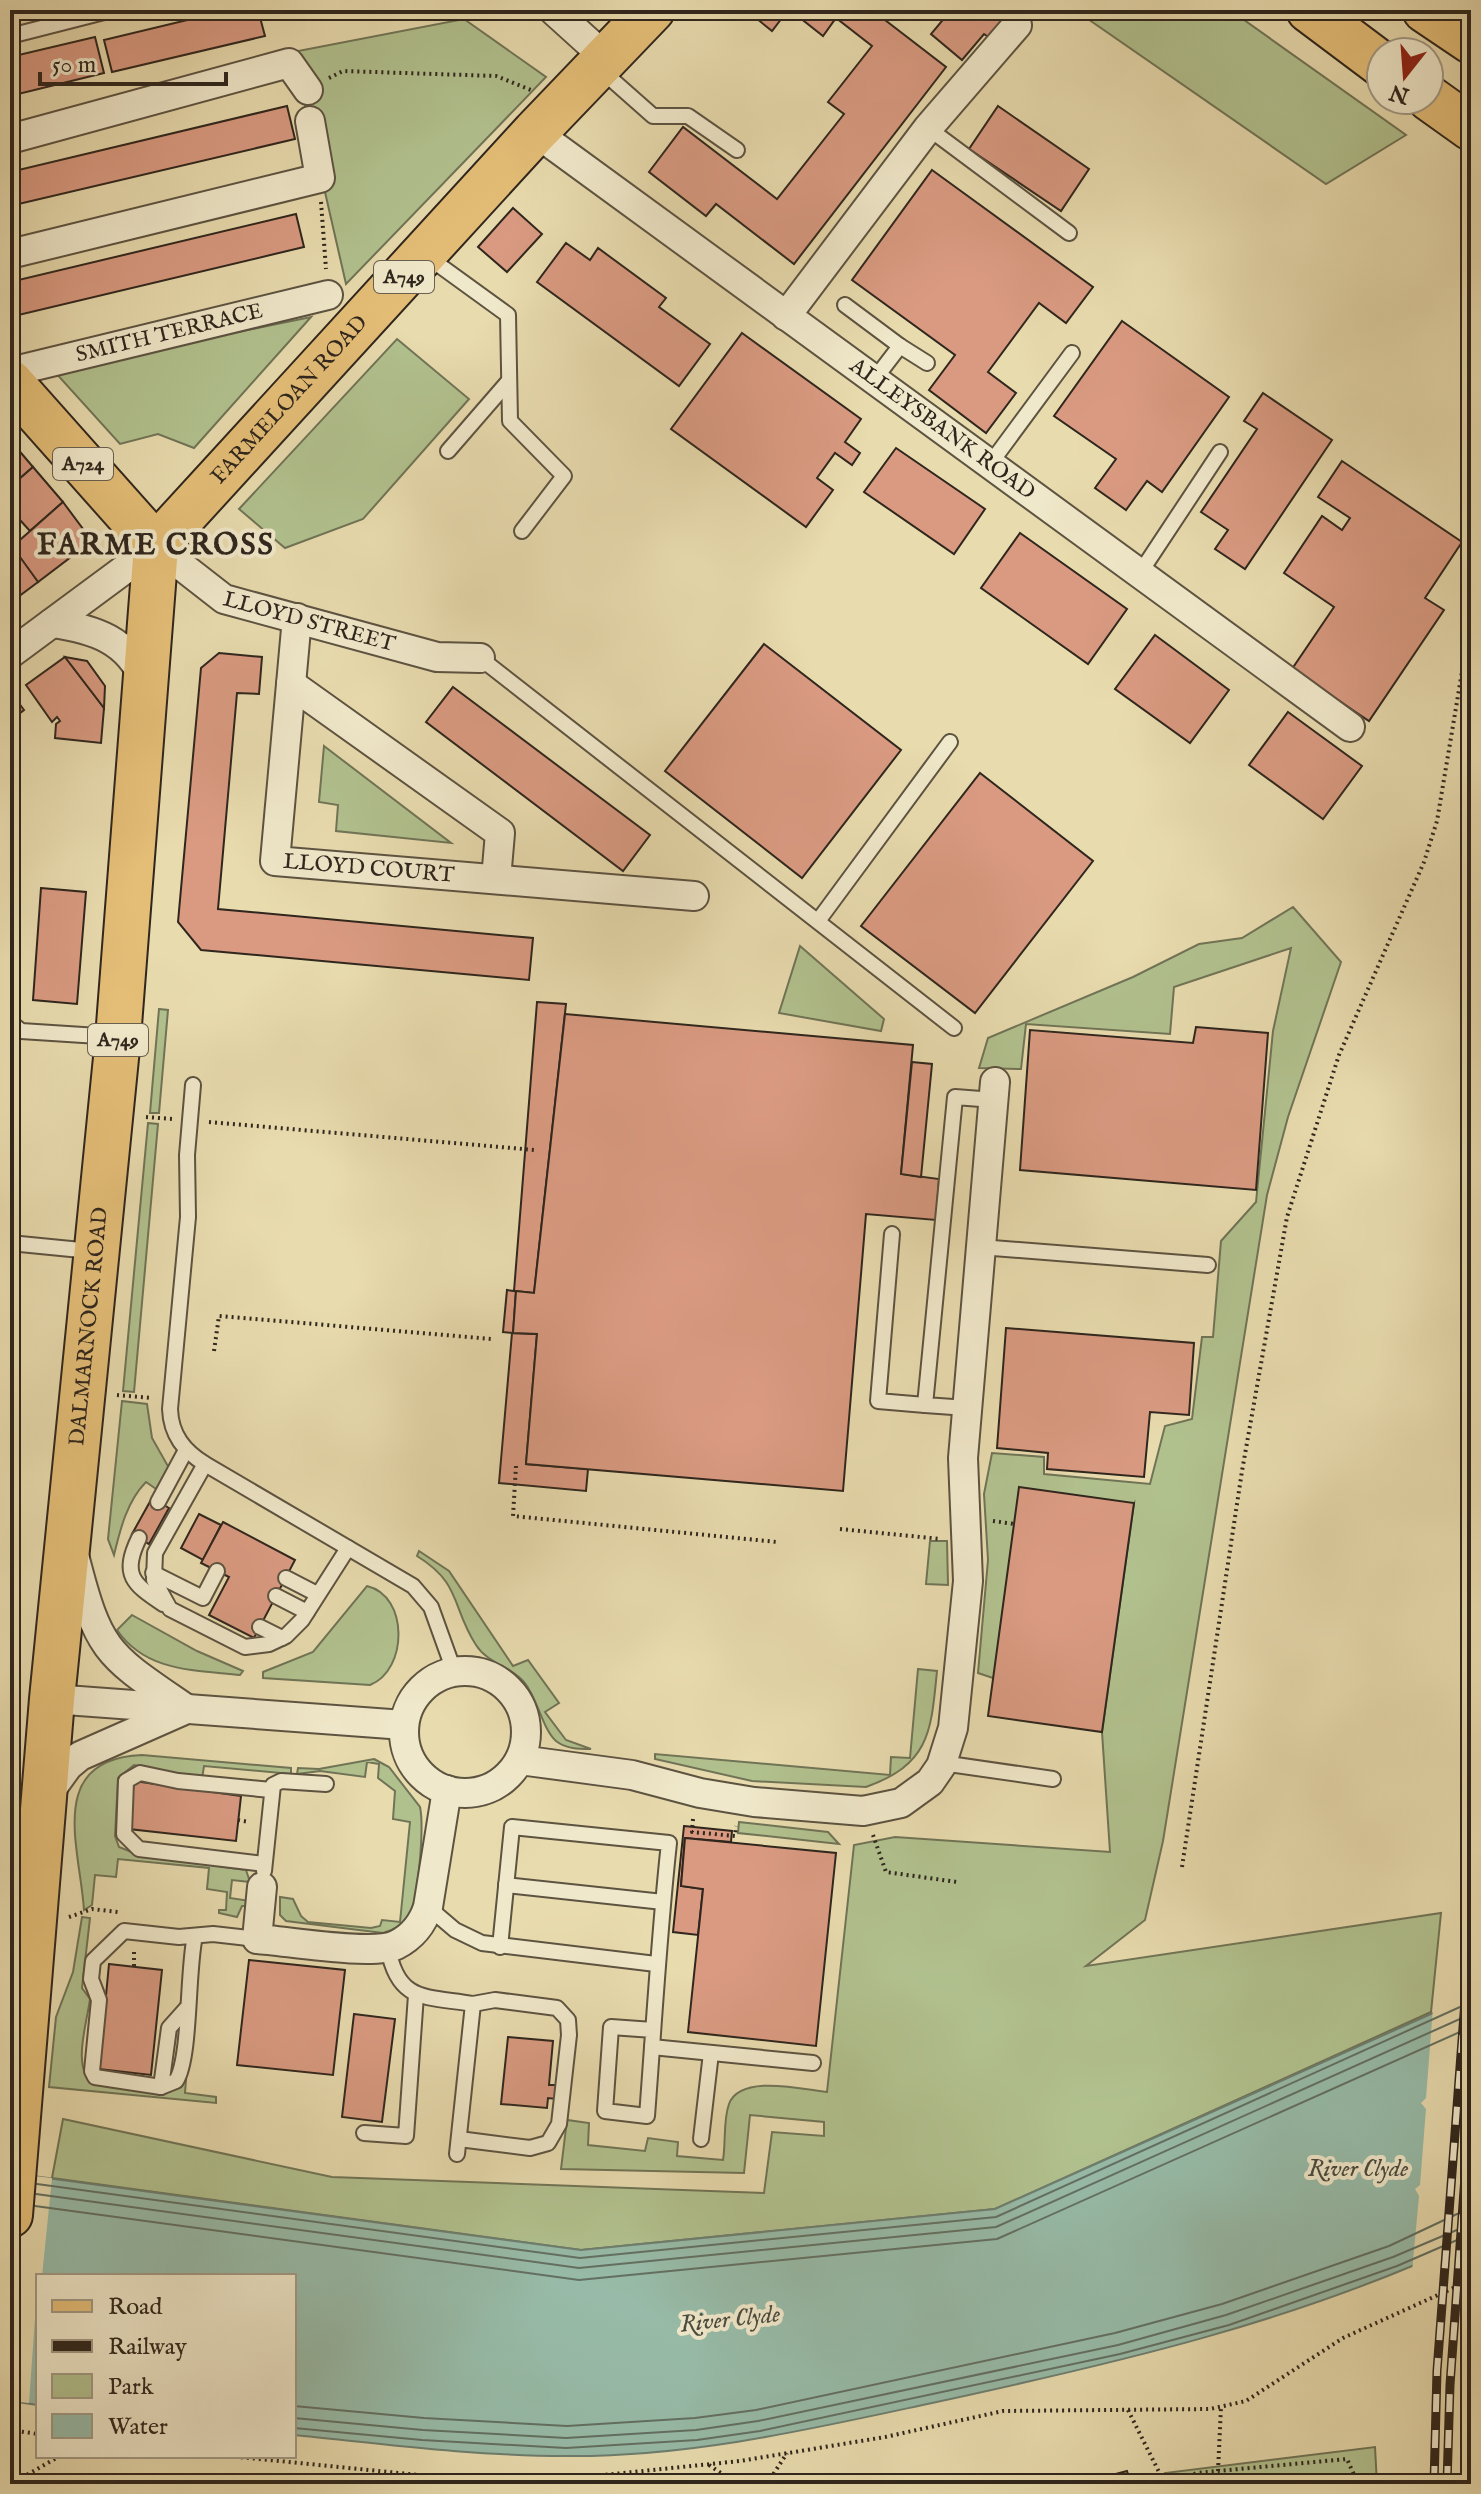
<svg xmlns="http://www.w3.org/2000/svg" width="1481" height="2494" font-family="'IM FELL English',serif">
	<rect width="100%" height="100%" fill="#e8dbae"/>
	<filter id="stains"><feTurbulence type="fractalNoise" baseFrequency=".0025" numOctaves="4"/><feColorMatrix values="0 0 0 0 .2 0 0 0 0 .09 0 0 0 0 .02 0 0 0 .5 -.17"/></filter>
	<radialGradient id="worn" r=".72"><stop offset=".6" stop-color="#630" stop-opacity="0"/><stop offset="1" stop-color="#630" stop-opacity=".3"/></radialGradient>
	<g fill="#b1c18e" stroke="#707456" stroke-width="2">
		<path d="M1075 10H1230L1406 135 1326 184Z"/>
		<path d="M464 19 546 77 346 284 293 52Z"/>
		<path d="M311 317 194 448 158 434 120 444 53 370Z"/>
		<path d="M397 339 469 399 363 519 285 548 239 509Z"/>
		<path d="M324 746 451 843 336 831 338 805 319 802Z"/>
		<path d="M1293 907 1341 962 1288 1117 1267 1195 1163 1841 1145 1920 1086 1966 1441 1913 1431 2012 995 2209 581 2250 52 2178 63 2119 332 2177 764 2193 772 2132 824 2136V2122L750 2115 744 2173 561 2169 567 2120 589 2123 588 2145 645 2151 648 2138 678 2142 677 2156 723 2160C726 2142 723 2120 729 2104 740 2074 801 2089 827 2092L854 1845 895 1837 1110 1852 1102 1732 1134 1503 993 1678 978 1673 988 1560 984 1494 992 1453 1044 1457V1474L1150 1484 1165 1426 1192 1419 1202 1337H1213L1221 1241 1256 1202 1273 1031 1291 948 1174 987 1170 1034 1026 1024 1021 1069 979 1068 988 1038 1133 977 1199 944 1242 938Z"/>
		<path d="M800 946 884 1019 881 1031 779 1013Z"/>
		<path d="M159 1009 168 1010 159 1113H150Z"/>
		<path d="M148 1123 158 1124 134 1392 123 1391Z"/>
		<path d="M122 1401 147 1404 152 1438 169 1468 159 1491 146 1482C127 1501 120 1530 114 1555L108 1539Z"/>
		<path d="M930 1541H947L948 1585 926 1584Z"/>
		<path d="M419 1551 449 1571 513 1666 528 1660 559 1703 545 1712 566 1740 591 1749C579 1749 566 1749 556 1741 542 1728 538 1699 524 1682 511 1666 488 1664 476 1645 451 1606 462 1584 417 1556Z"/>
		<path d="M367 1586C409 1596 408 1670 370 1685L263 1678V1672L313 1652Z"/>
		<path d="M132 1615 197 1651 243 1671 240 1675C194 1670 146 1672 117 1630Z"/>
		<path d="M918 1669 937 1671C931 1732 930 1764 866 1787L752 1781 655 1759V1754L890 1775 891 1757 910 1758Z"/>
		<path d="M142 1755 291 1768V1774L204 1766 202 1779 134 1765 118 1778 115 1836 119 1847 139 1855 246 1870 250 1882 232 1880 230 1898 250 1901 249 1906H242L237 1917 219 1913V1910H226L227 1892 207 1889 209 1868 118 1859 116 1877 95 1875 92 1905 84 1910C80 1848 45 1759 142 1755Z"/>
		<path d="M374 1759 389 1767 420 1807C424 1826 419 1898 409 1915 403 1925 394 1930 383 1933L286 1921 280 1915V1897L293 1899 301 1916 308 1922 371 1928 380 1926 382 1920 400 1922 410 1822 393 1819 395 1791 378 1778 379 1764 367 1762 365 1777 320 1771 297 1774 298 1768 319 1769Z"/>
		<path d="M739 1822 828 1832 839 1844 738 1833Z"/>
		<path d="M82 1917 90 1918 82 1988 90 1999C87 2023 71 2070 94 2084L161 2092 171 2091 186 2080 185 2093 216 2097V2103L49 2087 56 2017 73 1972Z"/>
		<path d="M1375 2447 1377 2484H1167L1165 2473Z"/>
	</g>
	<path fill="#97bba8" stroke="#6d7f70" stroke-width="2" d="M1442 2009 1471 2240C1299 2321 1117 2363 932 2403 811 2429 691 2457 566 2456 475 2456 384 2444 294 2435V2276H38V2405L10 2401V2173L581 2250 995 2209Z"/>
	<g fill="#e8dbae">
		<path d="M1471 1989V2245L1412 2272 1419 2196 1415 2189 1420 2185 1426 2109 1421 2103 1426 2098 1433 2008Z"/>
		<path d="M10 2173 52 2178 42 2276H38L29 2403 10 2401Z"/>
	</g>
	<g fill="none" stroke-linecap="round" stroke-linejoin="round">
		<g stroke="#637062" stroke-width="2">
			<path d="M37 2184 580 2258 996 2217 1471 2002"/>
			<path d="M36 2194 579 2268 996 2227 1471 2014"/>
			<path d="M35 2206 579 2280 997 2239 1471 2027"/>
			<path d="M294 2406 424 2418 567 2426 695 2418 756 2410 1115 2333 1222 2304 1389 2246 1457 2214 1471 2212"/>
			<path d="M294 2418 423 2430 566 2438 696 2430 758 2421 1118 2345 1226 2315 1393 2257 1471 2224"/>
			<path d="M294 2428 422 2440 566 2448 697 2440 760 2431 1120 2354 1229 2325 1397 2266 1471 2234"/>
		</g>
	</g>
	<g fill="#d99a81" stroke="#2f261d" stroke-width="2">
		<path d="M229 10H258L265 36 112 72 104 40Z"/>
		<path d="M746 10H788L772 31Z"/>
		<path d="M790 10H872L946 67 794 264 716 204 706 216 649 172 683 127 777 199 844 114 828 102 872 46 836 18 823 36Z"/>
		<path d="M951 10H973L978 13 981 10 1017 13 994 41 984 34 962 60 931 34Z"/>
		<path d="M95 37 104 73 10 96V57Z"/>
		<path d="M287 106 295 139 10 206V172Z"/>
		<path d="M998 106 1089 169 1061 211 969 149Z"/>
		<path d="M932 170 1093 287 1066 323 1039 303 988 372 1016 393 986 433 929 390 955 355 852 280Z"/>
		<path d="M513 208 542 234 507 272 478 247Z"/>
		<path d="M296 214 304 247 10 317V282Z"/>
		<path d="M566 243 590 260 598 248 666 298 659 307 710 344 679 386 537 282Z"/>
		<path d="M1122 321 1229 397 1162 492 1147 481 1126 510 1095 488 1116 459 1054 416Z"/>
		<path d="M742 333 861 419 845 442 860 453 852 465 835 453 817 478 833 490 806 527 671 429Z"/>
		<path d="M1263 393 1332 440 1245 569 1215 549 1228 530 1201 512 1257 429 1244 421Z"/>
		<path d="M10 440 33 467 10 487Z"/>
		<path d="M896 448 985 509 954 554 864 492Z"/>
		<path d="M1342 461 1462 542 1425 598 1444 610 1369 721 1292 669 1334 607 1284 573 1322 516 1342 530 1350 518 1318 497Z"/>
		<path d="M33 467 63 502 30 531 10 509V487Z"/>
		<path d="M63 502 92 541 38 582 12 547Z"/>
		<path d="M1020 533 1127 609 1088 664 981 588Z"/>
		<path d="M20 557 38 582 10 603V564Z"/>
		<path d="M1155 635 1229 690 1190 743 1115 689Z"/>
		<path d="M764 644 901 750 802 878 665 771Z"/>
		<path d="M219 653 262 657 259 694 237 693 218 909 533 938 529 980 201 950 178 922 201 668Z"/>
		<path d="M65 657 104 708 101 743 55 738 56 724 60 721 57 717 52 722 26 685Z"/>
		<path d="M65 657 87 661 105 686 104 708Z"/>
		<path d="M453 687 650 835 623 871 426 722Z"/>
		<path d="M10 691 24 710 10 721Z"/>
		<path d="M1288 712 1362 766 1323 819 1249 765Z"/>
		<path d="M980 773 1093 861 975 1013 861 926Z"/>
		<path d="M41 888 86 892 77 1004 33 1000Z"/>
		<path d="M537 1002 566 1004 534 1293 516 1291 513 1333 537 1334 526 1464 588 1469 586 1491 499 1483 512 1333 503 1332 507 1290 514 1291Z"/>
		<path d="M565 1014 913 1045 901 1174 939 1179 936 1220 866 1214 843 1491 526 1464 537 1334 513 1333 516 1291 534 1293Z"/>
		<path d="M1196 1027 1268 1033 1256 1190 1020 1170 1030 1030 1193 1043Z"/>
		<path d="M912 1062 932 1064 921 1177 901 1174Z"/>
		<path d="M1006 1328 1194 1343 1189 1415 1150 1412 1144 1477 1047 1469 1048 1453 997 1448Z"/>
		<path d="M1019 1487 1134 1503 1102 1732 988 1716Z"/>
		<path d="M152 1498 169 1508 149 1544 132 1534Z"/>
		<path d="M199 1514 221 1525 203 1560 181 1548Z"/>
		<path d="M223 1522 295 1560 254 1638 209 1615 229 1577 201 1563Z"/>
		<path d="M134 1781 241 1796 236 1841 129 1829Z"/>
		<path d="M684 1826 732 1831 731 1842 685 1838 681 1886 703 1889 698 1935 673 1932Z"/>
		<path d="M685 1838 836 1853 816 2046 688 2032 703 1889 681 1886Z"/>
		<path d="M249 1960 345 1970 333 2075 237 2065Z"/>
		<path d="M109 1964 162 1970 151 2075 99 2069Z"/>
		<path d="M354 2014 395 2019 382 2122 342 2117Z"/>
		<path d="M508 2037 553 2041 549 2085H557L556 2099 548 2098 547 2108 501 2104Z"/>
		<path d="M1127 2471 1131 2484H1094L1093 2480Z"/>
	</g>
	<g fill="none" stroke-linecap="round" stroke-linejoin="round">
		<g stroke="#5d5341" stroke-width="18">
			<g id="lane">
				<path d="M10 36 112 10"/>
				<path d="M601 70 653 116H688L737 150"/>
				<path d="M928 128 1069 233"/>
				<path d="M428 257 508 315 510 421 564 476 522 531"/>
				<path d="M845 305 900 346 874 380"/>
				<path d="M900 346 927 363"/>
				<path d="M448 451 507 383"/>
				<path d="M990 464 1072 353"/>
				<path d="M1140 573 1220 452"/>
				<path d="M480 658 954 1028"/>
				<path d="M818 921 950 742"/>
				<path d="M10 1022 21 1031 114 1037"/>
				<path d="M193 1085 187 1155 188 1217 170 1409C171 1435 184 1451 205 1464L413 1586 431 1607 454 1671"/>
				<path d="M892 1234 878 1401 925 1405"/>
				<path d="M10 1243 91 1251"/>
				<path d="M980 1247 1208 1265"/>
				<path d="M967 1408 925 1405 955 1097 994 1100"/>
				<path d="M205 1464 155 1553 154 1580 170 1609 245 1647 269 1644 286 1636 302 1620 348 1548"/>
				<path d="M158 1502 186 1450"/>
				<path d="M139 1538C121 1575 133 1584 163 1604"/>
				<path d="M153 1573 203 1598 217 1571"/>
				<path d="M286 1578 317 1594"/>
				<path d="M276 1596 307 1612"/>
				<path d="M260 1627 282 1638"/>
				<path d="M942 1763 1053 1779"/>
				<path d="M264 1864 139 1849 124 1834 126 1781 140 1773 178 1781 271 1790"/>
				<path d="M264 1871 273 1785 281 1781 326 1784"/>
				<path d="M506 1885 663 1902"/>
				<path d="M428 1907 455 1930 482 1943 656 1964"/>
				<path d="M195 1936C187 1970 191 2058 176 2081L161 2087 95 2077 92 2071 99 2000 91 1979 93 1961 124 1931 179 1937 213 1934 257 1939"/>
				<path d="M500 1947 512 1827 669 1843C659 1934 654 2025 647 2116L605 2111 611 2027 653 2030"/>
				<path d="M388 1948C398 2003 426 1996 473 2004L457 2154"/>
				<path d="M652 2047 813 2063"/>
				<path d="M161 2087 169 2028 186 2009"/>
				<path d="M364 2133 406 2136 416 1995"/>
				<path d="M459 2139 530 2148 548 2143 559 2124 569 2035 568 2020 557 2008 495 2000 473 2004"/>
				<path d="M701 2139 711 2053"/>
			</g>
		</g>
		<g stroke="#5d5341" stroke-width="32">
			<g id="street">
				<path d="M553 10 606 58"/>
				<path id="s1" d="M535 132 1350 727"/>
				<path d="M10 139 289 63 308 90"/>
				<path d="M10 254 320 178 310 121"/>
				<path d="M786 316 928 128 1017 25"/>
				<path id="s2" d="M10 372 328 295"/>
				<path id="s3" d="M297 618 275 861 694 896"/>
				<path d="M52 623C94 629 129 640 145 682"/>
				<path id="s4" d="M10 654 156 546 224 599 437 657 480 658"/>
				<path d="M291 684 500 833 496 879"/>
				<path d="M75 1559C99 1653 108 1655 185 1708"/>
				<circle cx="465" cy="1732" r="61"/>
				<path d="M52 1699 404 1725"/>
				<path d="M520 1760 632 1775 700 1793 754 1802 863 1811 901 1803 930 1782 941 1766 953 1728 968 1581 963 1458 995 1082"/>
				<path d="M47 1795 68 1766 80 1756 182 1711"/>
				<path d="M262 1887 257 1939C287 1941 373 1956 396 1945 412 1937 423 1923 428 1907L447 1790"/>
			</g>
		</g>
		<g stroke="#2f261d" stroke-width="48">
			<g id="primary">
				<path d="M10 382 156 546"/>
				<path id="s5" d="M156 546 535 132 652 10"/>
				<path id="s6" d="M10 2215 52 1699 118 1038 156 546"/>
			</g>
		</g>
		<g stroke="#2f261d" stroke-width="48">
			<g id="highway">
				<path d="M1309 10 1381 64"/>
				<path d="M1425 10 1471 41"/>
				<path d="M1429 98 1471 128"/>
			</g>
		</g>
		<g stroke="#2f261d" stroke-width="4" stroke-dasharray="2 4" stroke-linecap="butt">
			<path d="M329 78 343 71 496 76 531 90"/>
			<path d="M321 202 326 269"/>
			<path d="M146 1117 173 1119"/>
			<path d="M209 1122 535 1150"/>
			<path d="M214 1351 219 1316 492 1339"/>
			<path d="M117 1395 152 1398"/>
			<path d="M516 1466 513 1516 777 1542"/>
			<path d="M993 1521 1014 1524"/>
			<path d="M840 1529 941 1539"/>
			<path d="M693 1819 692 1832 735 1836 736 1826"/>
			<path d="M238 1820 249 1822"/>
			<path d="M873 1835 886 1872 957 1882"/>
			<path d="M1182 1867 1242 1471 1287 1217 1339 1055 1424 862 1437 821 1471 618"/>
			<path d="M69 1917 92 1909 118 1912"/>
			<path d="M134 1952V1967"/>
			<path d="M1128 2410 1165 2484"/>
			<path d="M10 2430 38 2434"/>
			<path d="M229 2456 449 2478 555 2480 740 2461 885 2437 1003 2411 1210 2409 1246 2401 1343 2338 1471 2280"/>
			<path d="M709 2465 737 2484"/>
			<path d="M1218 2471 1221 2407"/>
			<path d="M10 2479 23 2477 60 2456"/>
			<path d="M767 2484 787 2453"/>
			<path d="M1179 2484 1196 2473 1347 2459 1358 2484"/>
		</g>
		<use href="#lane" stroke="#f0e8ca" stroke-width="14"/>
		<use href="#street" stroke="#f0e8ca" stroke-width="28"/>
		<use href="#primary" stroke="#e4be77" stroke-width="44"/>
		<use href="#highway" stroke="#e4be77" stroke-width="44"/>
		<g stroke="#2f261d" stroke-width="9">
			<g id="rail">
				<path d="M1434 2484 1437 2371 1471 1922"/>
				<path d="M1447 2484 1450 2385 1471 2093"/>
			</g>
		</g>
		<use href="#rail" stroke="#f0e8ca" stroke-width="6" stroke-dasharray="18" stroke-linecap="butt"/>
	</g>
	<g text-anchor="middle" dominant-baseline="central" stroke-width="8" stroke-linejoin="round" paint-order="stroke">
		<g fill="#f0e8ca" stroke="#696051" stroke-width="2">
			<rect x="374" y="261" width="60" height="32" rx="6"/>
			<rect x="53" y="448" width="60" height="32" rx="6"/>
			<rect x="88" y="1024" width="60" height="32" rx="6"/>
		</g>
		<g font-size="20" font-weight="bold" fill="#2f261d">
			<text x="404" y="277">A749</text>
			<text x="83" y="464">A724</text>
			<text x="118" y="1040">A749</text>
		</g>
		<g font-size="22" fill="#2f261d" stroke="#f0e8ca">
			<text stroke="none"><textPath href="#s2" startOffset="164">SMITH TERRACE</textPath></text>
			<text stroke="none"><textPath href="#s5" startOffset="198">FARMELOAN ROAD</textPath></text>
			<text stroke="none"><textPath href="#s1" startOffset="504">ALLEYSBANK ROAD</textPath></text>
			<text stroke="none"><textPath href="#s4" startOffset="356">LLOYD STREET</textPath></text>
			<text stroke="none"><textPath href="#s3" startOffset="338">LLOYD COURT</textPath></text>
			<text stroke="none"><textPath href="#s6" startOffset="892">DALMARNOCK ROAD</textPath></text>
		</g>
		<g font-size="24" font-style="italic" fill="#494b40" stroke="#f0e8ca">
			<text x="1358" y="2169">River Clyde</text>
			<text transform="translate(730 2320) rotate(-6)">River Clyde</text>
		</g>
		<g font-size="30" font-weight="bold" letter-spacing="2" fill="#2f261d" stroke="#f0e8ca">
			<text x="156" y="546">FARME CROSS</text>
		</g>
	</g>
	<rect width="1481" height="2494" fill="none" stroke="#e8dbae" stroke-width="40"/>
	<rect x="12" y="12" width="1457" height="2470" fill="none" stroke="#2f261d" stroke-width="4"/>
	<rect x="20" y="20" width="1441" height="2454" fill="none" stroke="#2f261d" stroke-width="2"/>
	<rect x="36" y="2274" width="260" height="184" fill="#f0e8ca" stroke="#a39a85" stroke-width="2"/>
	<rect x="52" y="2300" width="40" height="12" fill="#e4be77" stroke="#a39a85" stroke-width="2"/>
	<text x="108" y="2314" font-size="24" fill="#2f261d">Road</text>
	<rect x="52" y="2340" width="40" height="12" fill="#2f261d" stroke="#a39a85" stroke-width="2"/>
	<text x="108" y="2354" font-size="24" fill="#2f261d">Railway</text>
	<rect x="52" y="2374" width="40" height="24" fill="#b1c18e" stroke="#a39a85" stroke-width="2"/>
	<text x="108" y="2394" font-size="24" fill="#2f261d">Park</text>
	<rect x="52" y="2414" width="40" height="24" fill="#97bba8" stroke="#a39a85" stroke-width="2"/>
	<text x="108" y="2434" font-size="24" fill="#2f261d">Water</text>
	<g transform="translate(1405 76) rotate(197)"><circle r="38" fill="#f0e8ca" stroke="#a39a85" stroke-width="2"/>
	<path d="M0-6L14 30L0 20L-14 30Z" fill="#8f2418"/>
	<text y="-12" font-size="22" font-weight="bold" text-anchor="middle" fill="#2f261d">N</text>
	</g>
	<path d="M40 72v12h186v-12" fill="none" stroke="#2f261d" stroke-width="4"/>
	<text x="52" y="72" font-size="24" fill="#2f261d" stroke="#f0e8ca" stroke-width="6" paint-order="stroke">50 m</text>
	<rect width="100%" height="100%" filter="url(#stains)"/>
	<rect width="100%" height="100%" fill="url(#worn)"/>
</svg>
